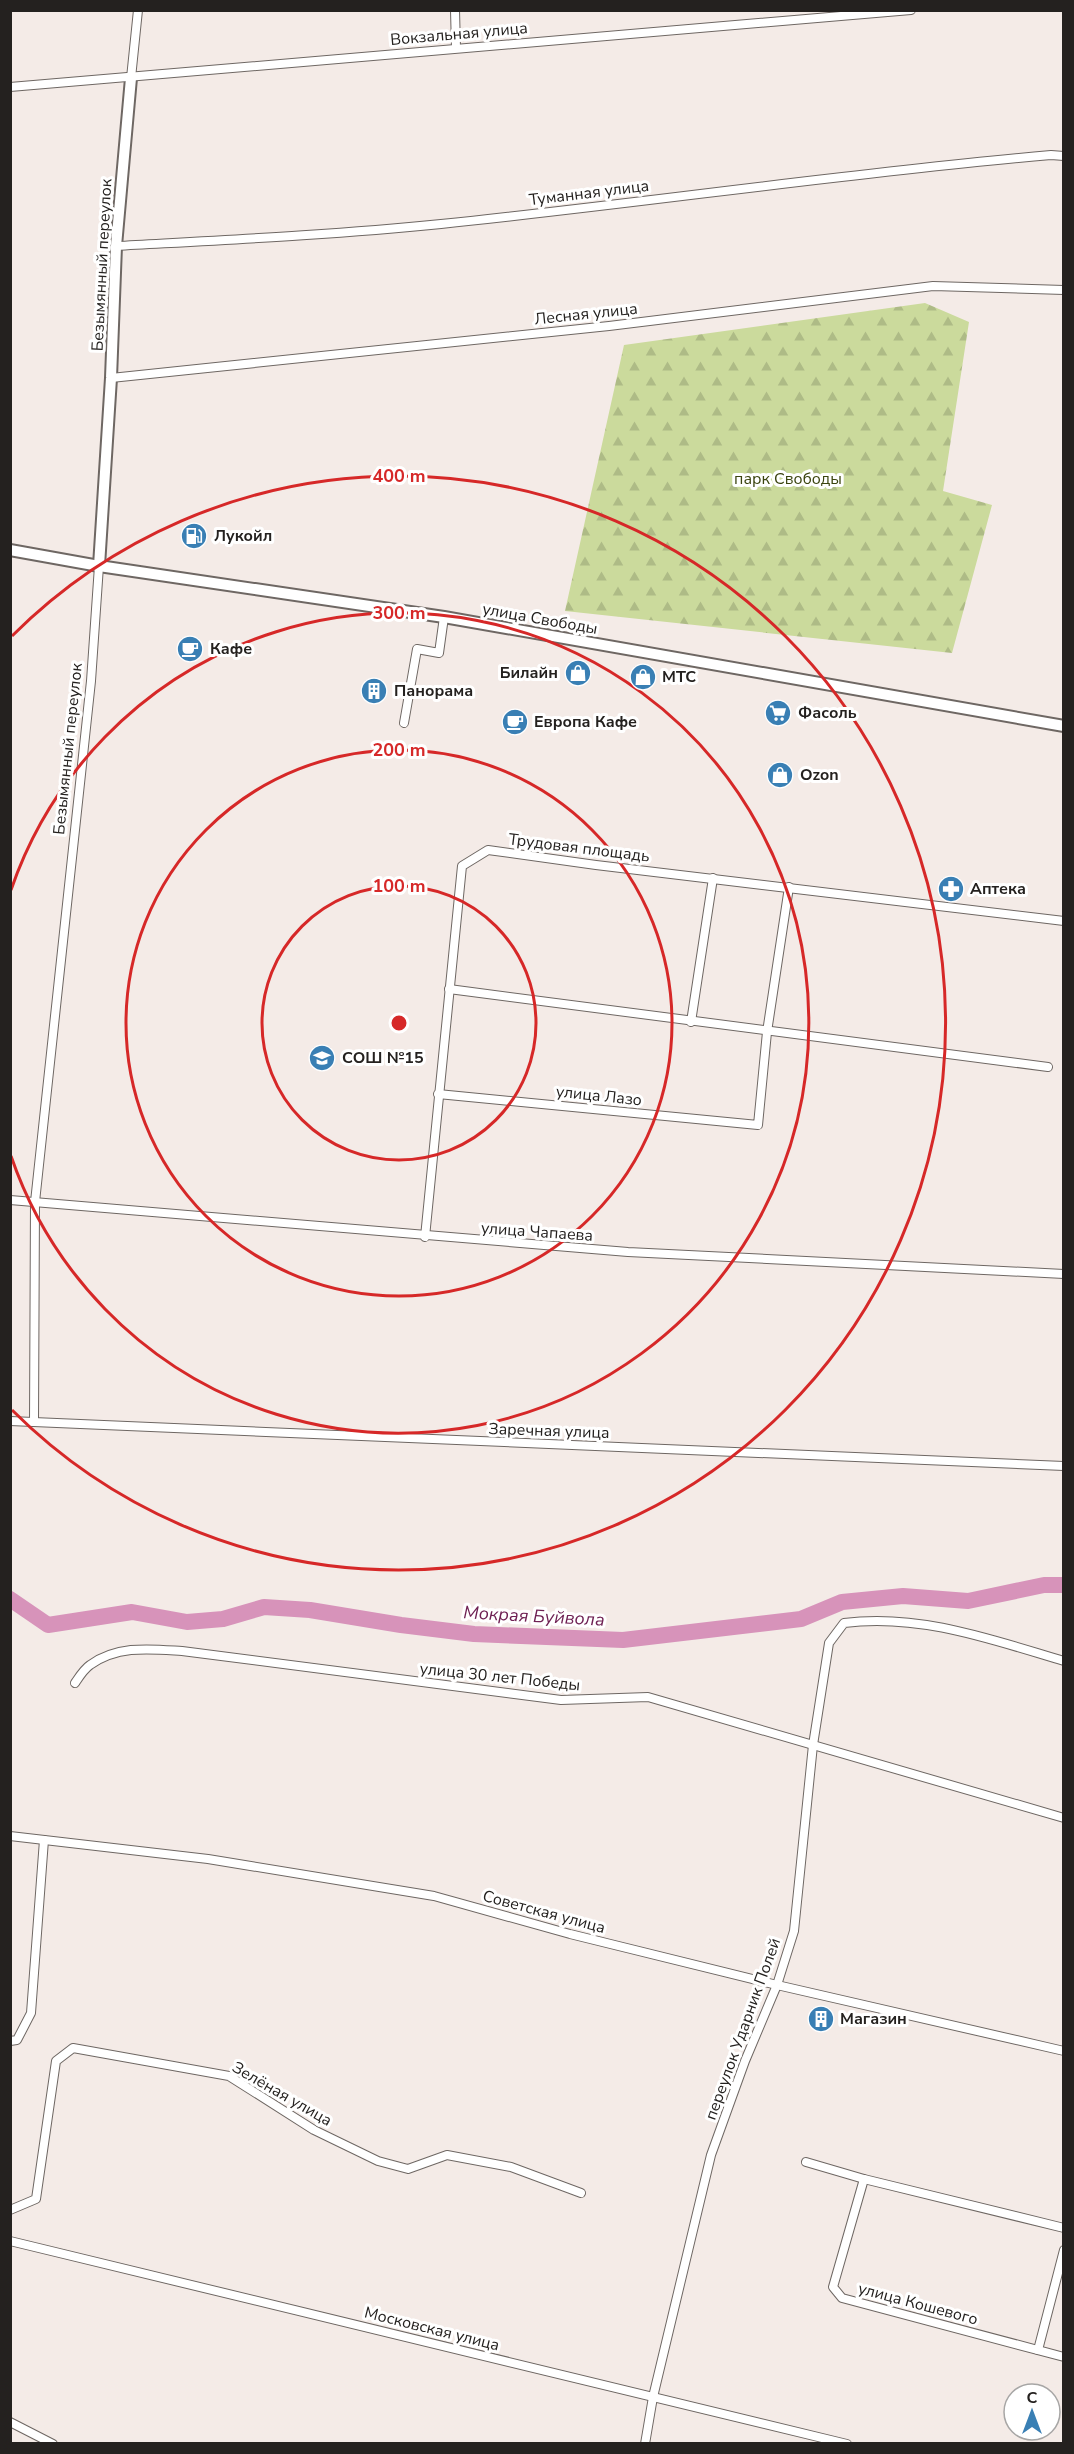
<svg xmlns="http://www.w3.org/2000/svg" width="1074" height="2454" font-family="'Nunito Sans',sans-serif">
	<defs>
		<pattern id="forest-firs" width="22" height="20" patternUnits="userSpaceOnUse" patternTransform="scale(1.5)"><rect width="22" height="20" fill="#cbda9c"/><path d="M5 1l3.5 6h-7zM16 11l3.5 6h-7z" fill="#aebb86"/></pattern>
	</defs>
	<rect width="100%" height="100%" fill="#f4ebe7"/>
	<path fill="url(#forest-firs)" d="M925 303 969 322 943 491 992 505 952 653 565 611 624 345Z"/>
	<g fill="none" stroke-linecap="round" stroke-linejoin="round">
		<path stroke="#d793ba" stroke-width="16" d="M10 1599 48 1625 132 1612 187 1622 223 1619 264 1607 310 1610 401 1625 474 1634 623 1640 801 1619 842 1602 903 1596 968 1601 1044 1585H1064"/>
		<g stroke="#6e6763" stroke-width="10">
			<g id="minor">
				<path d="M455 10 456 48"/>
				<path d="M131 78 138 10"/>
				<path d="M10 87 911 10"/>
				<path d="M116 246C224 240 333 235 441 224 644 203 847 173 1051 155L1064 156"/>
				<path d="M111 378 609 326 933 286 1064 290"/>
				<path d="M404 723 417 649 439 653 444 617"/>
				<path d="M449 989 1048 1067"/>
				<path d="M691 1022 713 878"/>
				<path d="M438 1094 758 1125 767 1032 789 887"/>
				<path d="M10 1200 628 1252 1064 1274"/>
				<path d="M425 1237 462 866 488 850 596 865 1064 921"/>
				<path d="M10 1421 1064 1466"/>
				<path d="M34 1422 35 1202 91 681 99 566"/>
				<path d="M75 1683C79 1677 84 1669 90 1665 118 1645 150 1649 182 1651L561 1700 648 1697 1064 1818"/>
				<path d="M10 1836 208 1859 434 1896 570 1934 777 1985 1064 2051"/>
				<path d="M10 2041 17 2040 31 2013 44 1840"/>
				<path d="M806 2162 864 2179 1064 2228"/>
				<path d="M864 2179 833 2287 842 2298 1064 2357"/>
				<path d="M10 2210 36 2199 56 2061 73 2048 229 2076 314 2130 378 2161 408 2169 447 2155 511 2167 581 2193"/>
				<path d="M10 2241 847 2444"/>
				<path d="M1038 2350 1064 2250"/>
				<path d="M10 2422 53 2444"/>
				<path d="M645 2444 653 2397 711 2155 745 2061 777 1985 794 1931 813 1745 829 1643 844 1623C919 1613 993 1640 1064 1661"/>
			</g>
		</g>
		<g stroke="#6e6763" stroke-width="14">
			<g id="secondary">
				<path d="M10 550 99 566 444 617 1064 726"/>
				<path d="M99 566 111 378 116 246 131 78"/>
			</g>
		</g>
		<use href="#minor" stroke="#fff" stroke-width="8"/>
		<use href="#secondary" stroke="#fff" stroke-width="10"/>
	</g>
	<g fill="none" stroke="#d62828" stroke-width="3">
		<circle cx="399" cy="1023" r="137"/>
		<circle cx="399" cy="1023" r="273"/>
		<path d="M11 890A410 410 0 1 1 11 1156"/>
		<path d="M12 636A547 547 0 1 1 12 1410"/>
	</g>
	<defs>
		<g id="fuel-disc" transform="scale(1.35)"><circle r="9.5" fill="#397fb4" stroke="#fff"/><path d="M-5.5-6h7V0h2V4h1.3V-2.5L3-4.5l.8-.8L6-3V5H2.5V1h-1V6h-7ZM-4.2-4.7v3.2H.2V-4.7Z" fill="#fff"/></g>
		<g id="cafe-disc" transform="scale(1.35)"><circle r="9.5" fill="#397fb4" stroke="#fff"/><path d="M-5.5-4.5H6V0H3Q3 3.5 0 3.5H-2.5Q-5.5 3.5-5.5 0ZM3-3.2v2h1.7v-2ZM-6 4.5H4V6H-6Z" fill="#fff"/></g>
		<g id="shop-disc" transform="scale(1.35)"><circle r="9.5" fill="#397fb4" stroke="#fff"/><path d="M-5-2.5h2.3a2.7 3.5 0 0 1 5.4 0H5L5.5 6h-11ZM-1.5-2.5h3a1.5 2.3 0 0 0-3 0Z" fill="#fff"/></g>
		<g id="building-disc" transform="scale(1.35)"><circle r="9.5" fill="#397fb4" stroke="#fff"/><path d="M-4-6H4V6H1V3H-1V6H-4ZM-2.5-4.3h1.7v1.8h-1.7ZM.8-4.3h1.7v1.8H.8ZM-2.5-1h1.7V.8h-1.7ZM.8-1h1.7V.8H.8Z" fill="#fff"/></g>
		<g id="supermarket-disc" transform="scale(1.35)"><circle r="9.5" fill="#397fb4" stroke="#fff"/><path d="M-6-5.5h2.5l.6 2H6L4.5 2H-2.5L-4.4-4H-6ZM-1.5 3.2a1.3 1.3 0 1 0 .1 0ZM3 3.2a1.3 1.3 0 1 0 .1 0Z" fill="#fff"/></g>
		<g id="pharmacy-disc" transform="scale(1.35)"><circle r="9.5" fill="#397fb4" stroke="#fff"/><path d="M-2-6h4v4h4v4h-4v4h-4v-4h-4v-4h4Z" fill="#fff"/></g>
		<g id="school-disc" transform="scale(1.35)"><circle r="9.5" fill="#397fb4" stroke="#fff"/><path d="M0-5L7-2L0 1L-7-2ZM-4 1L0 2.5L4 1V4Q0 6-4 4Z" fill="#fff"/></g>
	</defs>
	<g fill-rule="evenodd">
		<use href="#fuel-disc" x="194" y="536"/>
		<use href="#cafe-disc" x="190" y="649"/>
		<use href="#shop-disc" x="578" y="673"/>
		<use href="#shop-disc" x="643" y="677"/>
		<use href="#building-disc" x="374" y="691"/>
		<use href="#supermarket-disc" x="778" y="713"/>
		<use href="#cafe-disc" x="515" y="722"/>
		<use href="#shop-disc" x="780" y="775"/>
		<use href="#pharmacy-disc" x="951" y="889"/>
		<use href="#school-disc" x="322" y="1058"/>
		<use href="#building-disc" x="821" y="2019"/>
	</g>
	<g text-anchor="middle" dominant-baseline="central" stroke-width="6" stroke-linejoin="round" paint-order="stroke">
		<g font-size="16" fill="#24211f" stroke="#fff">
			<text transform="translate(459 34) rotate(-5)">Вокзальная улица</text>
			<text transform="translate(589 193) rotate(-7)">Туманная улица</text>
			<text transform="translate(102 265) rotate(-87)">Безымянный переулок</text>
			<text transform="translate(586 314) rotate(-6)">Лесная улица</text>
			<text transform="translate(540 619) rotate(10)">улица Свободы</text>
			<text transform="translate(68 749) rotate(-84)">Безымянный переулок</text>
			<text transform="translate(579 848) rotate(7)">Трудовая площадь</text>
			<text transform="translate(599 1096) rotate(6)">улица Лазо</text>
			<text transform="translate(537 1232) rotate(4)">улица Чапаева</text>
			<text transform="translate(549 1431) rotate(2)">Заречная улица</text>
			<text transform="translate(500 1677) rotate(6)">улица 30 лет Победы</text>
			<text transform="translate(544 1912) rotate(15)">Советская улица</text>
			<text transform="translate(743 2029) rotate(-70)">переулок Ударник Полей</text>
			<text transform="translate(282 2094) rotate(30)">Зелёная улица</text>
			<text transform="translate(918 2304) rotate(15)">улица Кошевого</text>
			<text transform="translate(432 2329) rotate(14)">Московская улица</text>
		</g>
		<g font-size="16" fill="#3a430e" stroke="#fff">
			<text x="788" y="479">парк Свободы</text>
		</g>
		<g font-size="16" font-weight="bold" fill="#24211f" stroke="#fff" text-anchor="start">
			<text x="214" y="536">Лукойл</text>
			<text x="210" y="649">Кафе</text>
			<text x="558" y="673" text-anchor="end">Билайн</text>
			<text x="662" y="677">МТС</text>
			<text x="394" y="691">Панорама</text>
			<text x="798" y="713">Фасоль</text>
			<text x="534" y="722">Европа Кафе</text>
			<text x="800" y="775">Ozon</text>
			<text x="970" y="889">Аптека</text>
			<text x="342" y="1058">СОШ №15</text>
			<text x="840" y="2019">Магазин</text>
		</g>
		<g font-size="18" font-style="italic" fill="#6e2053" stroke="#fff">
			<text transform="translate(534 1616) rotate(3)">Мокрая Буйвола</text>
		</g>
	</g>
	<circle cx="399" cy="1023" r="9" fill="#d62828" stroke="#fff" stroke-width="3"/>
	<g font-size="18" text-anchor="middle" font-weight="bold" fill="#d62828" stroke="#fff" stroke-width="6" stroke-linejoin="round" paint-order="stroke">
		<text x="399" y="482">400 m</text>
		<text x="399" y="619">300 m</text>
		<text x="399" y="756">200 m</text>
		<text x="399" y="892">100 m</text>
	</g>
	<rect width="1074" height="2454" fill="none" stroke="#24211f" stroke-width="24"/>
	<g transform="translate(1032 2412)"><circle r="28" fill="#ffffff" stroke="#a7a6a5" stroke-width="1.5"/>
	<path d="M0-4.5L10 22L0 15L-10 22Z" fill="#397fb4"/>
	<text y="-9" font-size="16" font-weight="bold" text-anchor="middle" fill="#24211f">С</text>
	</g>
</svg>
